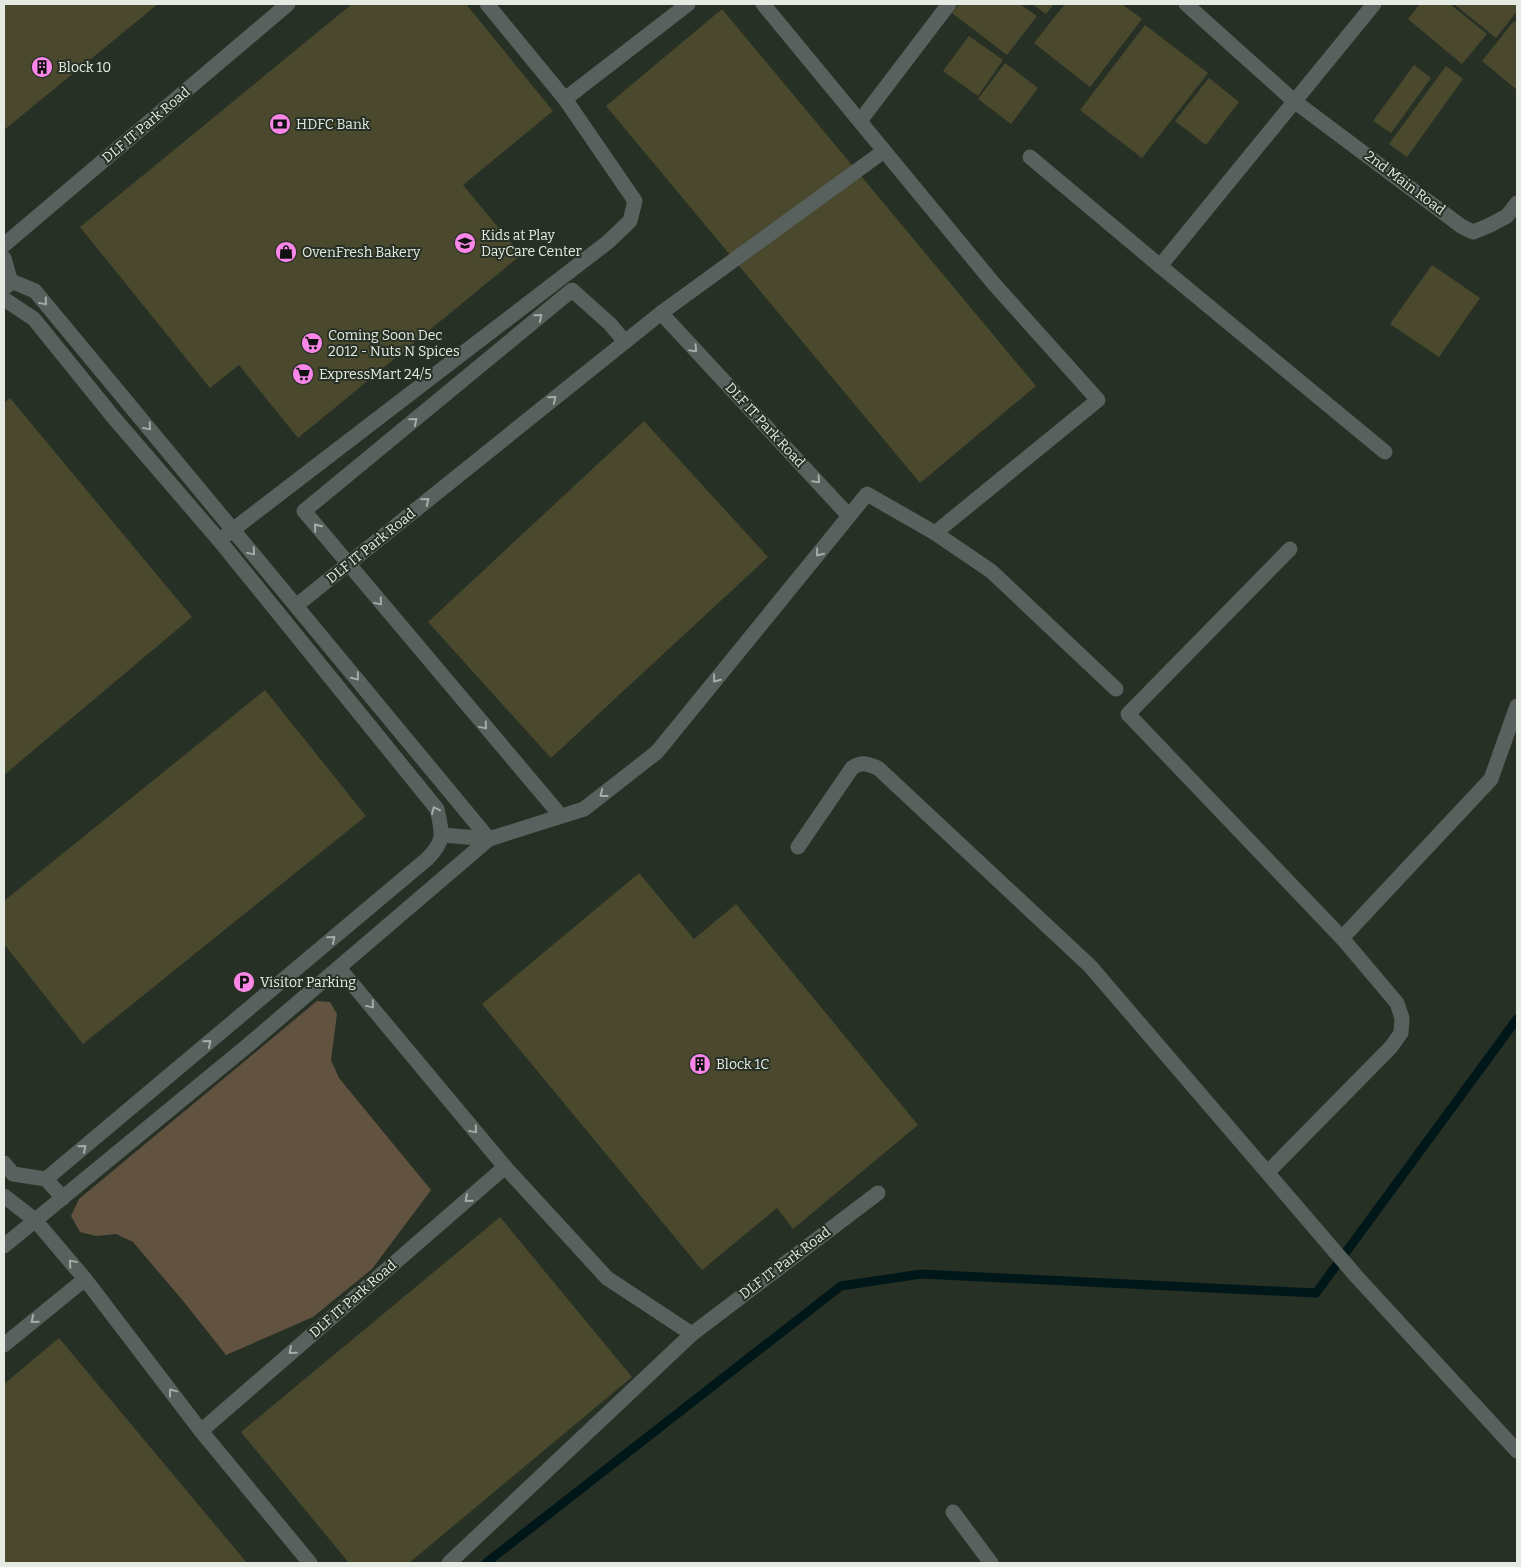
<svg xmlns="http://www.w3.org/2000/svg" width="1521" height="1567" font-family="Bitter,serif">
	<rect width="100%" height="100%" fill="#273024"/>
	<path fill="#625341" d="M317 1001 330 1002 337 1014 331 1060 339 1078 431 1190 372 1269 313 1317 226 1355 184 1302 133 1242 116 1234 96 1236 80 1232 71 1216 79 1199Z"/>
	<g fill="none" stroke-linecap="round" stroke-linejoin="round">
		<path stroke="#001719" stroke-width="9" d="M486 1563 841 1286 921 1274 1316 1293 1517 1019"/>
	</g>
	<g fill="#4a492e">
		<path d="M4 4H158L4 130Z"/>
		<path d="M352 4H466L553 111 463 185 521 255 298 438 239 365 210 388 80 227Z"/>
		<path d="M959 4H1020L1037 16 1007 55 952 13Z"/>
		<path d="M1032 4H1054L1046 14Z"/>
		<path d="M1065 4H1122L1142 19 1090 87 1034 43Z"/>
		<path d="M1420 4H1450L1487 34 1462 64 1408 19Z"/>
		<path d="M1454 4H1517V11L1496 38Z"/>
		<path d="M722 9 1036 386 920 483 606 106Z"/>
		<path d="M1514 21 1517 24V90L1482 61Z"/>
		<path d="M1145 25 1208 73 1142 158 1080 110Z"/>
		<path d="M969 36 1003 60 978 96 943 71Z"/>
		<path d="M1005 63 1038 88 1011 124 978 99Z"/>
		<path d="M1414 65 1431 78 1391 133 1373 121Z"/>
		<path d="M1446 66 1463 79 1407 157 1389 144Z"/>
		<path d="M1209 78 1239 102 1206 145 1175 121Z"/>
		<path d="M1432 265 1480 298 1439 357 1390 324Z"/>
		<path d="M10 398 192 617 4 775V403Z"/>
		<path d="M644 421 768 557 551 758 428 622Z"/>
		<path d="M265 690 366 816 83 1044 4 944V901Z"/>
		<path d="M639 873 694 939 736 904 918 1125 793 1229 777 1208 702 1270 482 1004Z"/>
		<path d="M500 1217 632 1377 409 1563H349L241 1432Z"/>
		<path d="M59 1338 247 1563H4V1384Z"/>
	</g>
	<g fill="none" stroke-linecap="round" stroke-linejoin="round">
		<g stroke="#58615d" stroke-width="15">
			<path d="M487 4 565 99 688 4"/>
			<path d="M1186 4 1294 101 1461 226 1473 232 1488 226 1507 216 1517 203"/>
			<path d="M1374 4 1160 266 1385 452"/>
			<path d="M860 121 949 4"/>
			<path d="M1030 157 1160 266"/>
			<path d="M4 245 288 4"/>
			<path d="M4 258 10 279 7 286"/>
			<path d="M4 278 35 291 489 839 247 1046 4 1246"/>
			<path d="M4 299 34 319 114 418 219 540 437 809C442 832 446 841 427 859L46 1179"/>
			<path d="M661 313 849 516"/>
			<path d="M935 533 991 571 1116 689"/>
			<path d="M226 535 608 242 630 221 635 201 565 99"/>
			<path d="M1290 549 1128 714 1342 938"/>
			<path d="M297 605 661 313 884 151"/>
			<path d="M561 816 304 511 572 290 610 324 625 342"/>
			<path d="M443 835 489 839 584 809 657 752 867 494 935 533 1098 400 994 284 763 4"/>
			<path d="M798 847 852 768C862 761 867 764 878 768L1090 966 1356 1276 1517 1451"/>
			<path d="M339 968 505 1167 607 1278 692 1334"/>
			<path d="M4 1163 13 1174 46 1179 63 1198"/>
			<path d="M1268 1172 1391 1047 1401 1033 1402 1018 1397 1003 1342 938 1491 779 1517 706"/>
			<path d="M4 1196 35 1220 85 1279 201 1431 310 1563"/>
			<path d="M4 1345 85 1279"/>
			<path d="M201 1431 505 1167"/>
			<path d="M953 1512 991 1563"/>
			<path d="M449 1563 692 1334 878 1193"/>
		</g>
	</g>
	<defs><path id="oneway-chevron" d="M-2-3.5L2.5 0L-2 3.5" fill="none" stroke-width="1.6" stroke-linecap="round" stroke-linejoin="round" transform="scale(1.25)"/></defs>
	<g stroke="#a6ada7">
		<use href="#oneway-chevron" transform="translate(44 302) rotate(50)"/>
		<use href="#oneway-chevron" transform="translate(539 317) rotate(-39)"/>
		<use href="#oneway-chevron" transform="translate(694 349) rotate(47)"/>
		<use href="#oneway-chevron" transform="translate(553 399) rotate(-39)"/>
		<use href="#oneway-chevron" transform="translate(414 421) rotate(-39)"/>
		<use href="#oneway-chevron" transform="translate(148 427) rotate(50)"/>
		<use href="#oneway-chevron" transform="translate(817 480) rotate(47)"/>
		<use href="#oneway-chevron" transform="translate(426 501) rotate(-39)"/>
		<use href="#oneway-chevron" transform="translate(317 527) rotate(-129)"/>
		<use href="#oneway-chevron" transform="translate(252 552) rotate(50)"/>
		<use href="#oneway-chevron" transform="translate(819 553) rotate(129)"/>
		<use href="#oneway-chevron" transform="translate(379 602) rotate(50)"/>
		<use href="#oneway-chevron" transform="translate(356 677) rotate(51)"/>
		<use href="#oneway-chevron" transform="translate(716 679) rotate(129)"/>
		<use href="#oneway-chevron" transform="translate(484 726) rotate(50)"/>
		<use href="#oneway-chevron" transform="translate(603 794) rotate(142)"/>
		<use href="#oneway-chevron" transform="translate(435 810) rotate(-115)"/>
		<use href="#oneway-chevron" transform="translate(332 939) rotate(-40)"/>
		<use href="#oneway-chevron" transform="translate(371 1005) rotate(50)"/>
		<use href="#oneway-chevron" transform="translate(208 1043) rotate(-40)"/>
		<use href="#oneway-chevron" transform="translate(474 1130) rotate(50)"/>
		<use href="#oneway-chevron" transform="translate(83 1148) rotate(-40)"/>
		<use href="#oneway-chevron" transform="translate(468 1199) rotate(139)"/>
		<use href="#oneway-chevron" transform="translate(72 1263) rotate(-130)"/>
		<use href="#oneway-chevron" transform="translate(34 1320) rotate(141)"/>
		<use href="#oneway-chevron" transform="translate(292 1351) rotate(139)"/>
		<use href="#oneway-chevron" transform="translate(172 1392) rotate(-127)"/>
	</g>
	<defs>
		<g id="building-disc" transform="scale(1.125)"><circle r="9.5" fill="#fa87e7" stroke="#273024"/><path d="M-4-6H4V6H1V3H-1V6H-4ZM-2.5-4.3h1.7v1.8h-1.7ZM.8-4.3h1.7v1.8H.8ZM-2.5-1h1.7V.8h-1.7ZM.8-1h1.7V.8H.8Z" fill="#111"/></g>
		<g id="bank-disc" transform="scale(1.125)"><circle r="9.5" fill="#fa87e7" stroke="#273024"/><path d="M-6-4H6V4H-6ZM0-2.3a2.3 2.3 0 1 0 0 4.6a2.3 2.3 0 1 0 0-4.6Z" fill="#111"/></g>
		<g id="school-disc" transform="scale(1.125)"><circle r="9.5" fill="#fa87e7" stroke="#273024"/><path d="M0-5L7-2L0 1L-7-2ZM-4 1L0 2.5L4 1V4Q0 6-4 4Z" fill="#111"/></g>
		<g id="shop-disc" transform="scale(1.125)"><circle r="9.5" fill="#fa87e7" stroke="#273024"/><path d="M-5-2.5h2.3a2.7 3.5 0 0 1 5.4 0H5L5.5 6h-11ZM-1.5-2.5h3a1.5 2.3 0 0 0-3 0Z" fill="#111"/></g>
		<g id="supermarket-disc" transform="scale(1.125)"><circle r="9.5" fill="#fa87e7" stroke="#273024"/><path d="M-6-5.5h2.5l.6 2H6L4.5 2H-2.5L-4.4-4H-6ZM-1.5 3.2a1.3 1.3 0 1 0 .1 0ZM3 3.2a1.3 1.3 0 1 0 .1 0Z" fill="#111"/></g>
		<g id="parking-disc" transform="scale(1.125)"><circle r="9.5" fill="#fa87e7" stroke="#273024"/><path d="M-3.5-5.5H1a3.5 3.5 0 0 1 0 7H-1V5.5H-3.5ZM-1-3.4V-.6H.8a1.4 1.4 0 0 0 0-2.8Z" fill="#111"/></g>
	</defs>
	<g fill-rule="evenodd">
		<use href="#building-disc" x="42" y="67"/>
		<use href="#bank-disc" x="280" y="124"/>
		<use href="#school-disc" x="465" y="243"/>
		<use href="#shop-disc" x="286" y="252"/>
		<use href="#supermarket-disc" x="312" y="343"/>
		<use href="#supermarket-disc" x="303" y="374"/>
		<use href="#parking-disc" x="244" y="982"/>
		<use href="#building-disc" x="700" y="1064"/>
	</g>
	<g text-anchor="middle" dominant-baseline="central" stroke-width="4" stroke-linejoin="round" paint-order="stroke">
		<g font-size="14" fill="#e5ebe3" stroke="#273024" text-anchor="start">
			<text x="58" y="67">Block 10</text>
			<text x="296" y="124">HDFC Bank</text>
			<text x="481" y="235">Kids at Play<tspan x="481" dy="16">DayCare Center</tspan></text>
			<text x="302" y="252">OvenFresh Bakery</text>
			<text x="328" y="335">Coming Soon Dec<tspan x="328" dy="16">2012 - Nuts N Spices</tspan></text>
			<text x="319" y="374">ExpressMart 24/5</text>
			<text x="260" y="982">Visitor Parking</text>
			<text x="716" y="1064">Block 1C</text>
		</g>
		<g font-size="14" fill="#e5ebe3" stroke="#273024">
			<text transform="translate(146 125) rotate(-40)">DLF IT Park Road</text>
			<text transform="translate(1405 183) rotate(37)">2nd Main Road</text>
			<text transform="translate(765 425) rotate(47)">DLF IT Park Road</text>
			<text transform="translate(371 546) rotate(-39)">DLF IT Park Road</text>
			<text transform="translate(785 1263) rotate(-37)">DLF IT Park Road</text>
			<text transform="translate(353 1299) rotate(-41)">DLF IT Park Road</text>
		</g>
	</g>
	<rect width="1521" height="1567" fill="none" stroke="#e5ebe3" stroke-width="10"/>
</svg>
